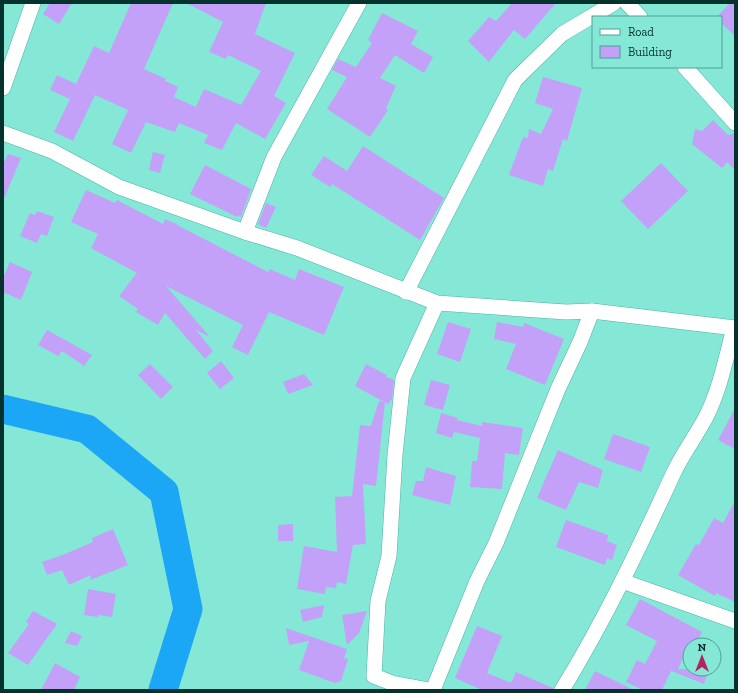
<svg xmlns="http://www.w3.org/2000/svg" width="738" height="693" font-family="'Zilla Slab',serif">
	<rect width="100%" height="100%" fill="#85e8d7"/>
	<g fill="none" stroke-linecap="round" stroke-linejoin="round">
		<path stroke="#1ba7f6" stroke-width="29" d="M3 409 87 429 164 492 188 609 163 690"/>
	</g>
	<g fill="#c3a1f8">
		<path d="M50 3H72L59 24 43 14Z"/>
		<path d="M131 3H173L144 69 166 79 165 81 178 87 174 97 196 107 204 89 241 105 261 71 228 55 226 59 209 52 223 22 186 3H266L255 34 295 53 274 96 286 103 265 139 236 123 222 150 204 143 208 135 179 123 175 132 146 122 131 153 112 144 128 110 95 95 73 141 54 132 70 99 50 90 57 75 76 84 94 46 109 53Z"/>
		<path d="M512 3H556L525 39 514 30 489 62 468 41 489 17 496 21Z"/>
		<path d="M730 3H735V36L721 23V17H717Z"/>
		<path d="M382 13 418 31 411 44 433 57 424 73 395 55 380 78 396 86 386 108 388 110 370 137 327 109 347 77 332 70 338 59 356 67 372 43 368 40Z"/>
		<path d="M543 77 582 88 567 141 563 139 553 171 548 169 543 186 509 175 523 137 528 138 529 129 541 134 553 109 535 103Z"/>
		<path d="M713 120 728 135 735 133V170L727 162 722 168 692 144 695 129 702 131Z"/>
		<path d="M363 146 444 198 420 240 332 184 330 187 311 175 324 156 347 171Z"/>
		<path d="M153 152 165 155 160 173 149 170Z"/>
		<path d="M8 154 21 158 3 201V164Z"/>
		<path d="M661 163 688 191 648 229 621 201Z"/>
		<path d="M205 165 251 189 241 217 238 215 237 217 190 194Z"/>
		<path d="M86 190 115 203 117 200 163 224 165 219 177 224V225L268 272 270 269 295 280 299 269 344 287 324 335 269 312 248 355 232 347 243 325 166 286 210 337 196 330 213 351 205 359 165 313 158 325 136 312 138 309 119 296 137 273 91 248 98 234 71 222Z"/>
		<path d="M266 203 276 207 266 228 258 224Z"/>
		<path d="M37 211 54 217 47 236 41 234 37 243 20 236 30 213 35 215Z"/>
		<path d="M10 262 32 272 21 300 3 292V278Z"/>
		<path d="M448 322 471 329 460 362 437 354Z"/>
		<path d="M497 322 523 327 524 323 564 339 545 385 506 369 516 344 494 339Z"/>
		<path d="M47 330 92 355 84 366 62 351 58 356 38 345Z"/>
		<path d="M221 361 234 378 220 389 207 373Z"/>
		<path d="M150 364 173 387 161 399 138 375Z"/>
		<path d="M366 364 387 375 386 377 394 380 392 399 388 404 355 386Z"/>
		<path d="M304 374 313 385 288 394 283 382Z"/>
		<path d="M431 380 450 385 443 410 424 405Z"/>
		<path d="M379 401 385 402 376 486 363 484 366 544 353 545 346 584 337 582 336 588 326 587 325 594 297 589 304 546 337 552 335 497 352 496 360 425 371 426Z"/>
		<path d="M735 408V449L718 440Z"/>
		<path d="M441 413 458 418 457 420 482 426V422L523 428 519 455 505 453 502 489 470 487 472 461H477L480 438 454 432 452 438 436 433Z"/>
		<path d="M613 434 650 447 641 472 604 459Z"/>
		<path d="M558 450 603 470 598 488 579 482 566 510 537 498Z"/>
		<path d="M426 467 456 476 450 505 412 495 416 481H423Z"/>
		<path d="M735 501V602L716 593 715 596 678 575 696 544 699 545 714 518 723 523Z"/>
		<path d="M566 520 608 535 607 541 617 545 612 560 607 558 605 565 556 547Z"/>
		<path d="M293 524V541H278V525Z"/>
		<path d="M113 529 128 565 90 580 91 575 69 585 62 570 47 575 42 562 65 554 93 542 92 538Z"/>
		<path d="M88 589 116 594 112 617 98 615V617L84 615Z"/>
		<path d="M640 599 702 632 696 645H689L678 669H709L704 684 671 671 662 690H643L626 682 637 660 645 664 657 641 626 625Z"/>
		<path d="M324 605 322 617 303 622 300 610Z"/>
		<path d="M33 611 57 624 28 665 8 653 29 624 26 622Z"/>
		<path d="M367 611 359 633 347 645 342 615Z"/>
		<path d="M477 626 502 636 487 673 511 683 516 672 553 688V690H482L455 678Z"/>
		<path d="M286 628 347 649 344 658 348 659 341 681 335 683 299 670 309 641 289 645Z"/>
		<path d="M71 631 82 636 77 646 65 643Z"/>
		<path d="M55 663 80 677 74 690H41Z"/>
		<path d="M595 671 634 690H585Z"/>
	</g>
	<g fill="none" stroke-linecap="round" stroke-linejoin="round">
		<g stroke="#4db3a3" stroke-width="16">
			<g id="minor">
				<path d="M627 3 640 17"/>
				<path d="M685 67 735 123"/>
				<path d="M3 88 33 3"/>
				<path d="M3 133 52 151 119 187 245 232 297 248 437 303 566 312 592 311 735 328"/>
				<path d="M245 232 274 157 359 3"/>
				<path d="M406 292 515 80 562 34 614 3"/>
				<path d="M622 581 735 621"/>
				<path d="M429 690 392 683 374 676 378 601 389 556 395 455 403 378 437 303"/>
				<path d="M433 690 477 581 496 543 558 389 580 342 592 311"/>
				<path d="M562 690C605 620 640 546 674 472 683 453 696 436 706 417 720 389 726 358 734 328"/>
			</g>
		</g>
		<use href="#minor" stroke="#fff" stroke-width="15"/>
	</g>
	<rect width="738" height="693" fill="none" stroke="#04322c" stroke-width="8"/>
	<rect x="592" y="16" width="130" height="52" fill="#85e8d7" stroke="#519f93"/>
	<rect x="600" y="29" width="20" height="6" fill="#ffffff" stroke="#519f93"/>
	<text x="628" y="36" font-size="12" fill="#04322c">Road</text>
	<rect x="600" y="46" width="20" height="12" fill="#c3a1f8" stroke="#519f93"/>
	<text x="628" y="56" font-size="12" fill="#04322c">Building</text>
	<g transform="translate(702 657)"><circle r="19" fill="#85e8d7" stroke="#519f93"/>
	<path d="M0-3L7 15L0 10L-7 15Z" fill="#b1245e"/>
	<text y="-6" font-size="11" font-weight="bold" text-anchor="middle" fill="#04322c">N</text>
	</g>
</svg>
